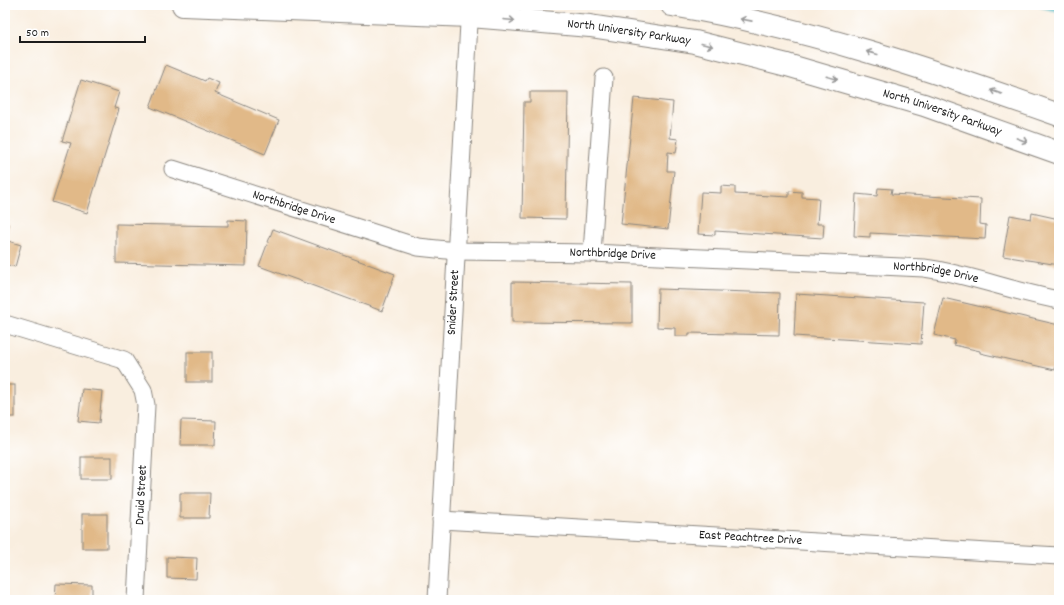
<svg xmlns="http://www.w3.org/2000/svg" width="1064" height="605" font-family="Dekko,sans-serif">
	<rect width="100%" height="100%" fill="#fff"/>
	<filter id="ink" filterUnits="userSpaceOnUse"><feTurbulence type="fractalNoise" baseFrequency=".025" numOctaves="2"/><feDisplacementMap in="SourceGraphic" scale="8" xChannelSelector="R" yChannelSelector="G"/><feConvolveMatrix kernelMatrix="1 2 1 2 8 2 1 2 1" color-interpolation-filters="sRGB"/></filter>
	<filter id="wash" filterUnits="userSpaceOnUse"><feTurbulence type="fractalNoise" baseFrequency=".012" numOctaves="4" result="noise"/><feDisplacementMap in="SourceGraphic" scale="16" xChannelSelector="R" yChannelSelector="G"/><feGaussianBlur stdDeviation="0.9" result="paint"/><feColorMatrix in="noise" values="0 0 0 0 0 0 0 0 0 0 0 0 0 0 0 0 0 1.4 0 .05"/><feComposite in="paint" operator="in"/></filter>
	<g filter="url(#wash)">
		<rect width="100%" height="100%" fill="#f9eedf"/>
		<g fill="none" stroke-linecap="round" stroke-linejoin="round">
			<path stroke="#4ebcc5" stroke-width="5" d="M1040 5 1059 10"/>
		</g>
		<g id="blocks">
			<g fill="#e1b988">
				<path d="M166 65 205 81 207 78 219 83 215 93 279 120 265 154 150 107Z"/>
				<path d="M81 80 119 92 114 108 119 109 87 213 52 202 71 143 62 141Z"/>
				<path d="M530 92H568L566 219 522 218 524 102H530Z"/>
				<path d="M634 98 673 102 670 138 678 139 676 153 668 152 667 171H674L668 229 621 224Z"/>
				<path d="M721 186 735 187V194L789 197V191L802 192V197L819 198 817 224H824L823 238 715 231V235L698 234 701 192 721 193Z"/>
				<path d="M878 188 892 189 891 194 981 199 980 224 986 225 985 239 870 233V237L854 236 856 194 877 196Z"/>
				<path d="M1032 213 1059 219V265L1003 256 1010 215 1031 219Z"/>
				<path d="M228 220 247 221 246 266 116 263V224L228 226Z"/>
				<path d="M5 224 9 225 5 240Z"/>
				<path d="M273 229 395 274 382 311 259 266Z"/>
				<path d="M5 240 21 245 15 267 5 264Z"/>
				<path d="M512 282 632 284V323L512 322Z"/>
				<path d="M658 289 780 293 779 335 689 333V336H675V328L657 327Z"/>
				<path d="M796 294 924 302 921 344 794 336Z"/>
				<path d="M943 298 1059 325V351L1055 370 980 353V351L954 345 955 340 934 335Z"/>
				<rect x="187" y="352" width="25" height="30"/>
				<rect x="5" y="385" width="10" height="32"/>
				<path d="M82 389 102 391 99 423 78 421Z"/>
				<path d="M181 420 216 421 215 445H180Z"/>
				<rect x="81" y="457" width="31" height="22"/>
				<path d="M180 493H210L209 518H180Z"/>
				<rect x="82" y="514" width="25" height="34"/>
				<path d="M167 557 197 558 196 579 167 578Z"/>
				<path d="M56 584 92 585V600H55Z"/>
			</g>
		</g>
	</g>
	<g filter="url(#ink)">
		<use href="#blocks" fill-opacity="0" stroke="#8a857e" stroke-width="1"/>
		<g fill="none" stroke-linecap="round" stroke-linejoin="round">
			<g stroke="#8a857e" stroke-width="19">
				<g id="street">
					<path id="s1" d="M173 169 418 247 456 251 592 253 924 268C970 274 1013 292 1059 300"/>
					<path d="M592 253 604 78"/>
					<path d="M5 324 124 360 143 390 146 405 136 600"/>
					<path id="s2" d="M441 520 1059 556"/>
					<path id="s3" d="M437 600 470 5"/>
				</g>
			</g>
			<g stroke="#8a857e" stroke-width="24">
				<g id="secondary">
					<path id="s4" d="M183 5 470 16 590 26 695 42 787 65 924 105 1059 153"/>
					<path d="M672 5C804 27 933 70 1059 115"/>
				</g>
			</g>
			<use href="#street" stroke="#fff" stroke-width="17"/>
			<use href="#secondary" stroke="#fff" stroke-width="22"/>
		</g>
		<defs><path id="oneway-shaft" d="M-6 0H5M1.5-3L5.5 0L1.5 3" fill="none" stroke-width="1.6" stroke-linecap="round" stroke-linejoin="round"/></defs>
		<g stroke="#999">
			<use href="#oneway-shaft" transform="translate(509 20) rotate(5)"/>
			<use href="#oneway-shaft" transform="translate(746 20) rotate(-169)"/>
			<use href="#oneway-shaft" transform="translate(707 45) rotate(14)"/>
			<use href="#oneway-shaft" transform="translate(872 53) rotate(-165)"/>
			<use href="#oneway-shaft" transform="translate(832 78) rotate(16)"/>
			<use href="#oneway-shaft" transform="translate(996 92) rotate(-161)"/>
			<use href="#oneway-shaft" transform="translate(1022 140) rotate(20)"/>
		</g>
	</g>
	<g text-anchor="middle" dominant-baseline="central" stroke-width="3.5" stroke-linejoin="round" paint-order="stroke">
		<g font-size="13" fill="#1c1c1c" stroke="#fff">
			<text stroke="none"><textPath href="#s4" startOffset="447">North University Parkway</textPath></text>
			<text stroke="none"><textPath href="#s4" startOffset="771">North University Parkway</textPath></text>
			<text stroke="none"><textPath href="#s1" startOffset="127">Northbridge Drive</textPath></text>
			<text stroke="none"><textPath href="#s1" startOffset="452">Northbridge Drive</textPath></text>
			<text stroke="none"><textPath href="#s1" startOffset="776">Northbridge Drive</textPath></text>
			<text stroke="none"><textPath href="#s3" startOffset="298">Snider Street</textPath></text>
			<text transform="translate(142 495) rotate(-87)">Druid Street</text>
			<text stroke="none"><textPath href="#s2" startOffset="310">East Peachtree Drive</textPath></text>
		</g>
	</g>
	<rect width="1064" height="605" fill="none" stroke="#fff" stroke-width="20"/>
	<path d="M20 36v6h125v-6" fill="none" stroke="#1c1c1c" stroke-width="2"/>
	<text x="26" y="36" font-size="12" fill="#1c1c1c" stroke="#ffffff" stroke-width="3" paint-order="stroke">50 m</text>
</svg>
